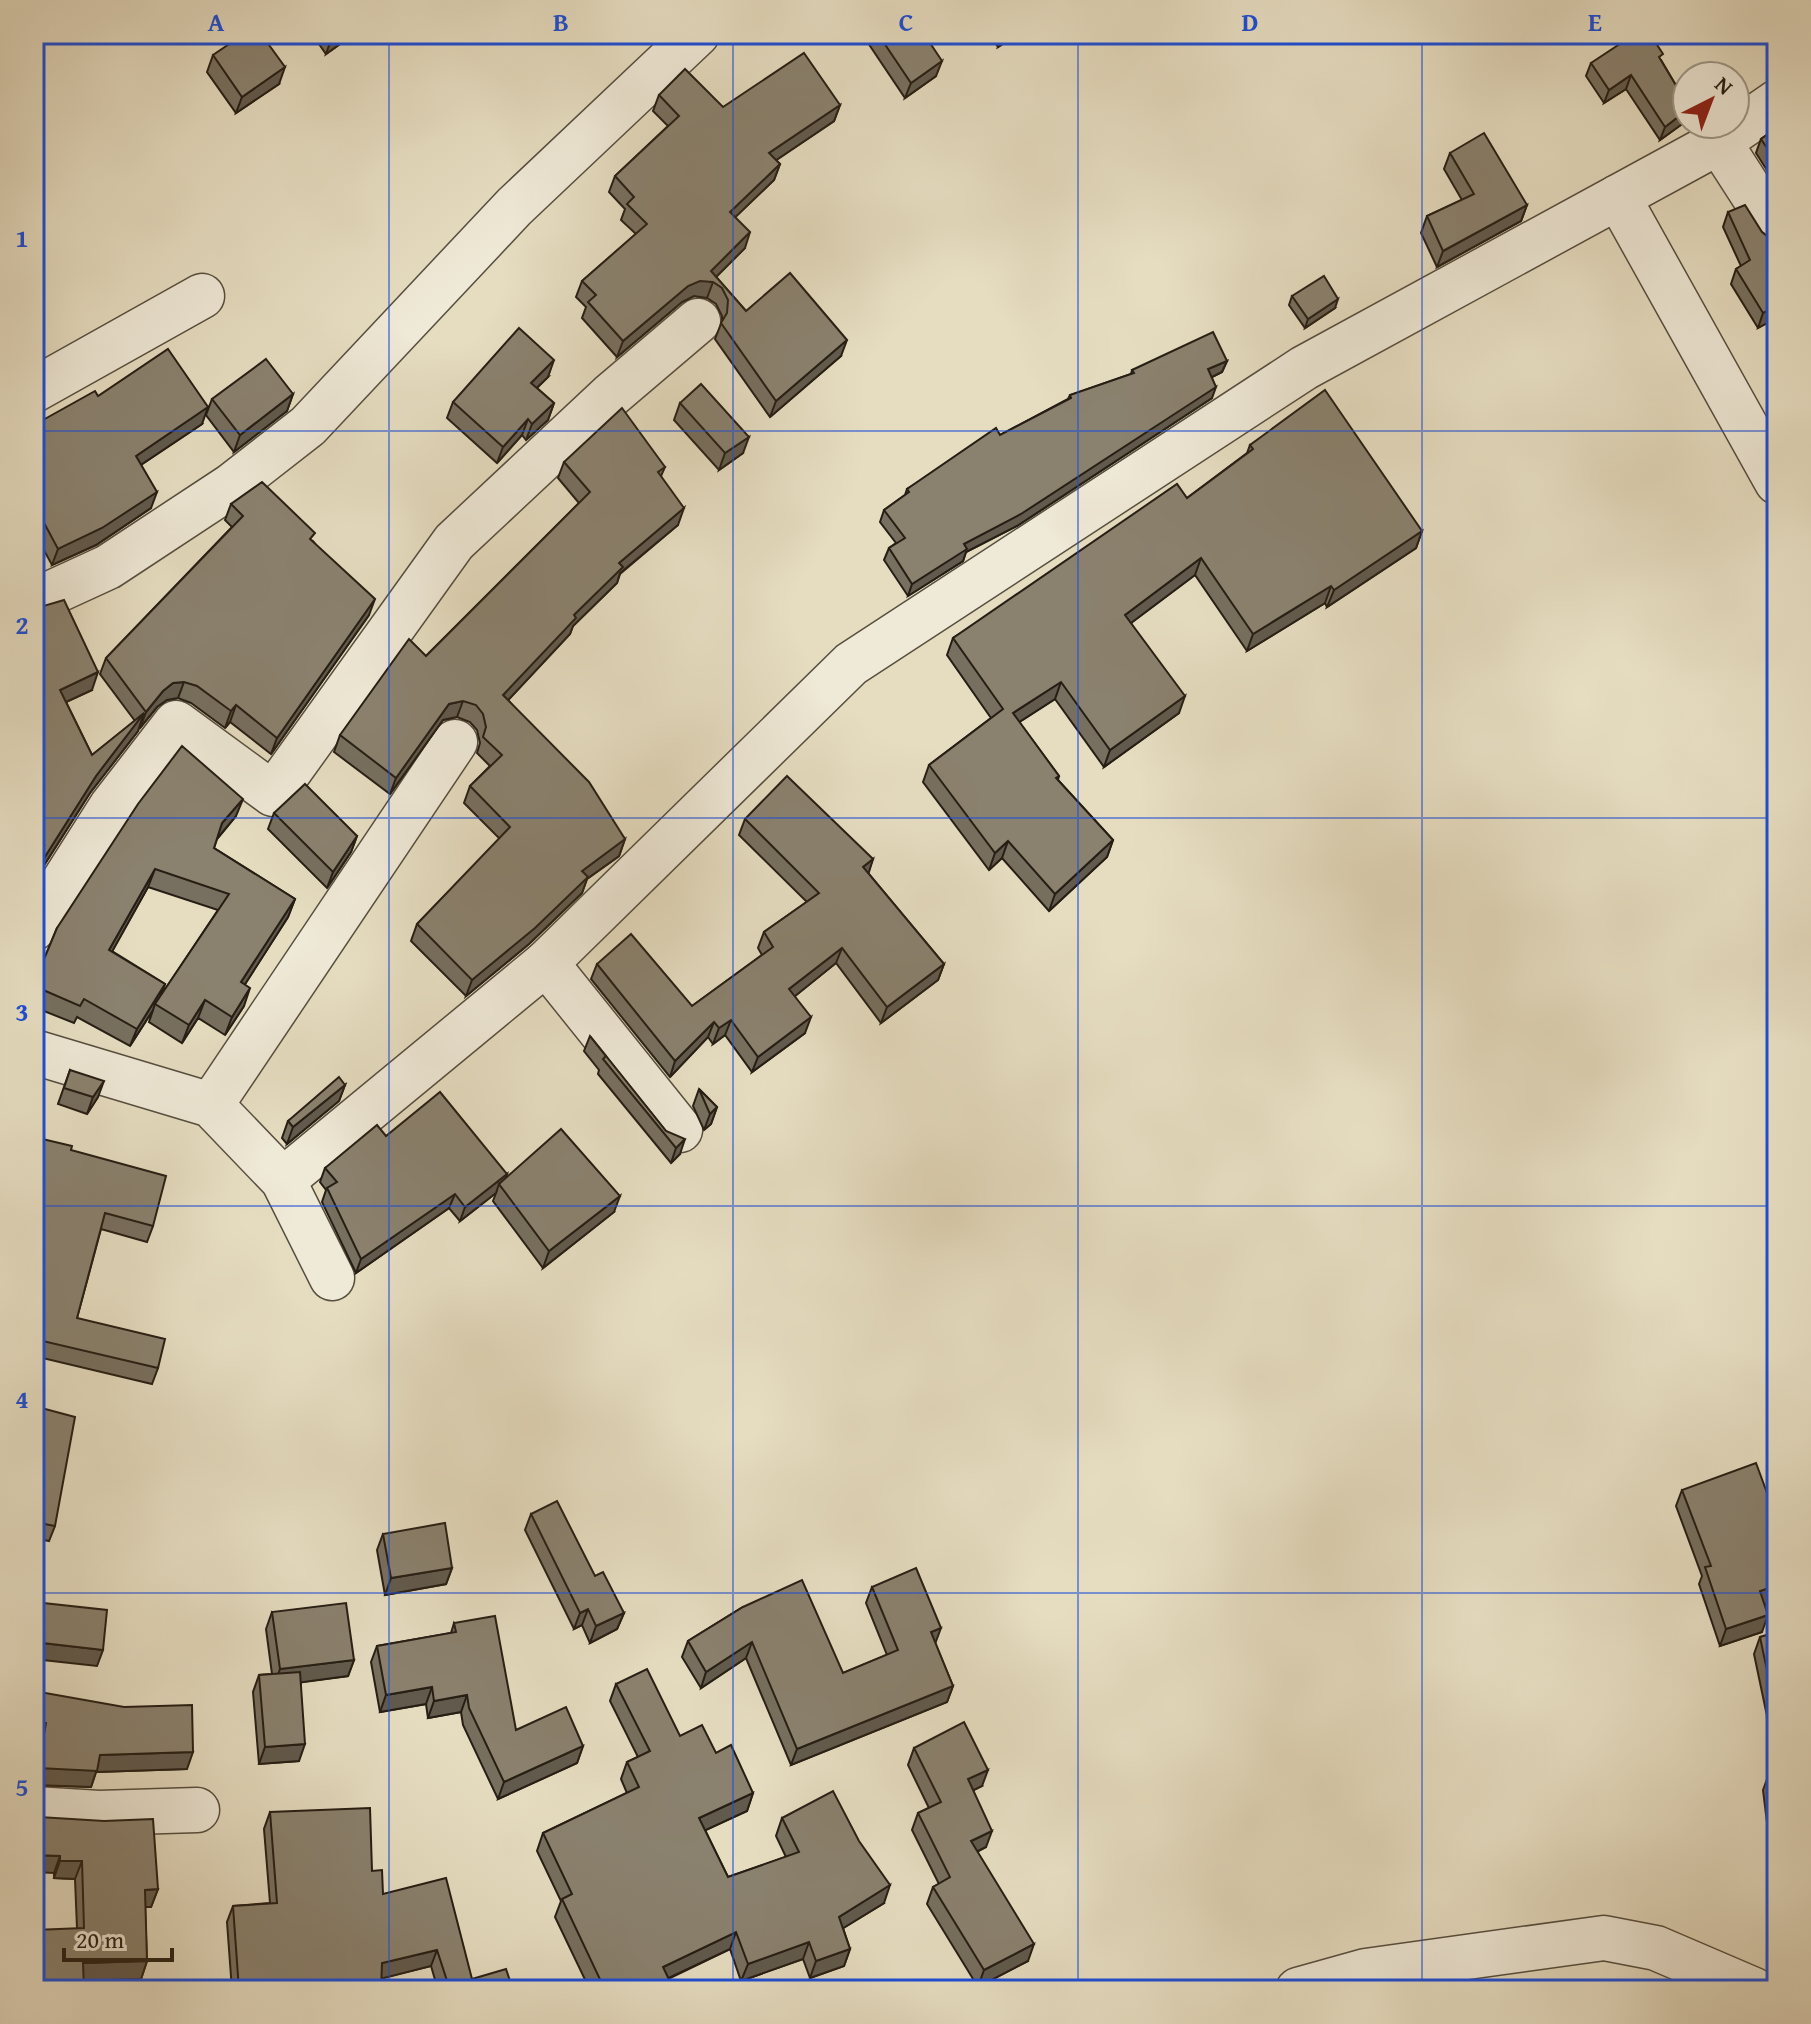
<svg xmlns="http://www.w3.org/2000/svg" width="1811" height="2024" font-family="'Gentium Book Plus',serif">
	<rect width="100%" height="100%" fill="#e6ddc1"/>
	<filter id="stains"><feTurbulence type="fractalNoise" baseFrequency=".0025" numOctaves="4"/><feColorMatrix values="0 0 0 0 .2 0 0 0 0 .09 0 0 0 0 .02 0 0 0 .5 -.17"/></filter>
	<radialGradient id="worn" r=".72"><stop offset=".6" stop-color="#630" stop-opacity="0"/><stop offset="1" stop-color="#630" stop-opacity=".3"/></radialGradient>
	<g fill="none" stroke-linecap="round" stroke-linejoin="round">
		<g stroke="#564e3f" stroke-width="47">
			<g id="minor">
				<path d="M1719 142 1777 232"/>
				<path d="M1618 197 1777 482"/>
				<path d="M34 390 202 296"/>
				<path d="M34 601 108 567 231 486 308 426 514 207 697 34"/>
				<path d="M34 928 111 807 176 723 273 794 454 542 611 395 698 321"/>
				<path d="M546 963 680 1130"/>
				<path d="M34 1052 211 1105 283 1180 332 1278"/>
				<path d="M211 1105 455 742"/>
				<path d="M283 1180 546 963 851 664 1304 368 1719 142 1777 102"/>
				<path d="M34 1809 99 1813 197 1810"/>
				<path d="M1298 1990 1366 1971 1604 1938 1656 1948 1754 1990"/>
			</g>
		</g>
		<use href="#minor" stroke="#efe9d7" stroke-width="44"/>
	</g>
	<g fill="#776f5f" stroke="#261e14" stroke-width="2" fill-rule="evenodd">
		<path d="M312 34H354L326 54Z"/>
		<path d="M360 34H373L364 40Z"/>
		<path d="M862 34H924L936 76 905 98Z"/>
		<path d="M990 34H1018L998 47Z"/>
		<path d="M213 55 279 84 236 113 207 72Z"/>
		<path d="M1661 60 1687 104V116L1685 122 1660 140 1626 89 1604 103 1586 76 1591 63Z"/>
		<path d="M659 95 723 107 840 105 834 121 776 160 780 164 774 180 735 217 745 248 716 277 746 311 841 356 770 417 715 339 722 321V316L716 304 707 298 694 296 682 302 617 357 582 318 586 307 576 297 582 281 636 234 621 220 625 209 609 192 615 176 668 126 653 111Z"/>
		<path d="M1777 128V186L1756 153 1761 139Z"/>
		<path d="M1450 153 1527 205 1521 221 1437 267 1421 233 1427 216 1462 200 1444 169Z"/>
		<path d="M1728 212 1762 232 1772 240 1777 241V339L1767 323 1758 328 1731 284 1736 269 1741 266 1723 227Z"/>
		<path d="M1292 296 1335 308 1305 328 1289 305Z"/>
		<path d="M1227 361 1222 372 1212 377V398L1017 526 966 552 963 561 908 596 884 560 889 548 896 543 880 522 884 510 905 495 907 489 1000 435 1068 399 1070 395 1131 374 1132 370Z"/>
		<path d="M548 377 537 388 554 403 548 420 526 440 522 435 497 463 447 418 453 402Z"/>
		<path d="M293 394 287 411 234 452 206 415 212 399Z"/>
		<path d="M98 396 202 424 141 465 151 508 96 545 52 565 34 532V425Z"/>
		<path d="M680 403 743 453 719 470 674 420Z"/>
		<path d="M1250 445 1422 531 1416 548 1327 607 1325 603 1247 651 1195 575 1131 623 1179 713 1104 767 1055 699 1019 722 1059 776 1058 780 1113 840 1107 857 1049 911 1002 858 989 870 923 782 929 765 991 718 947 655 953 638 1187 498 1247 453Z"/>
		<path d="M564 462 665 467 661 476 678 525 620 574 617 583 573 626 570 634 508 700 625 839 619 856 587 879 582 893 529 944 466 996 411 941 417 924 500 839 464 803 470 786 490 766 477 753 480 743 477 730 470 722 457 717 443 720 390 794 334 752 340 735 426 656 579 503 558 478Z"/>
		<path d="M231 504 313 541 369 615 271 754 230 722 225 728 191 703 178 698 167 700 157 707 140 728 139 727 138 731 90 793 34 881V606L92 690 66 702 92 755 135 721 100 674 106 658 232 527 225 520Z"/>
		<path d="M274 813 357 836 351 852 327 888 268 829Z"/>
		<path d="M236 816 217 839 214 848 295 899 288 917 245 984 244 1006 225 1035 198 1018 182 1043 149 1022 153 1010 130 1046 77 1017 74 1023 34 1007V952L45 957 57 928ZM148 887 218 910 160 997 165 984 112 951Z"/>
		<path d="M745 819 873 859 868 873 944 964 938 980 881 1023 836 963 795 996 805 1033 752 1072 725 1035 713 1044 708 1037 670 1077 591 979 597 964 692 1006 762 955 758 948 764 932 807 902 739 835Z"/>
		<path d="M590 1036 666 1131 680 1154 671 1163 598 1074 599 1070 584 1051Z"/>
		<path d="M70 1070 98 1097 87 1114 58 1104Z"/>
		<path d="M345 1085 339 1101 287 1144 282 1138 288 1121Z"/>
		<path d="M699 1089 717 1107 711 1124 704 1130 693 1106Z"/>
		<path d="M386 1136 507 1174 505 1179 614 1212 543 1268 493 1201 496 1193 460 1221 449 1208 356 1273 322 1202 326 1190 320 1182 325 1168Z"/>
		<path d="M34 1137 71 1150 153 1226 147 1242 101 1229 77 1318 158 1368 152 1384 34 1356Z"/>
		<path d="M34 1406 55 1526 49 1541 34 1538Z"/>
		<path d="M1777 1449V1492L1767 1467 1773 1451Z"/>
		<path d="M1682 1490 1777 1520V1600L1765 1604 1762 1632 1720 1646 1699 1584 1702 1576 1676 1506Z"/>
		<path d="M531 1514 595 1576 624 1613 617 1629 590 1643 582 1625 574 1629 525 1530Z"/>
		<path d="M383 1534 452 1568 446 1584 385 1595 377 1550Z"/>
		<path d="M872 1587 935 1643 953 1686 947 1702 791 1765 746 1658 701 1688 682 1657 688 1641 743 1607 843 1673 887 1655 866 1603Z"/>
		<path d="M272 1612 354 1660 348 1676 301 1682 299 1761 259 1764 253 1692 259 1675 272 1674 266 1629Z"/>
		<path d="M454 1623 516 1730 583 1746 577 1763 498 1799 463 1725 461 1712 428 1718 426 1704 380 1712 371 1662 377 1646 451 1633Z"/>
		<path d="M1777 1632V1714L1767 1716 1754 1654 1760 1637Z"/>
		<path d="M616 1684 680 1736 716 1753 753 1793 747 1811 705 1830 728 1877 786 1857 776 1836 782 1818 884 1903 843 1928 850 1949 844 1966 810 1978 803 1959 741 1981 730 1949 668 1979 674 1990H590L555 1917 561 1901 537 1851 543 1833 627 1793 621 1779 627 1762 638 1757 610 1701Z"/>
		<path d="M34 1691 187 1769 96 1772 91 1787 34 1785V1775L40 1740 34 1739Z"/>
		<path d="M914 1748 982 1786 973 1790 986 1847 977 1852 1028 1961 978 1987 927 1904 933 1887 939 1884 912 1830 918 1813 929 1808 908 1765Z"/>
		<path d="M1777 1770V1904L1763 1790 1770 1771Z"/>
		<path d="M270 1812 372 1871 383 1894 472 1979 513 1990H438L431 1966 382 1978 381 1990H232L227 1922 233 1906 270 1903 264 1829Z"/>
		<path d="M34 1815 158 1889 151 1907H145L147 1961 141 1979 84 1980 77 1928 75 1879 54 1878V1873Z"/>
	</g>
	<g fill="#615a4d" stroke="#261e14" stroke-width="2">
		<path d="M337 34H354L326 54 332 37Z"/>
		<path d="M367 34H373L364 40Z"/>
		<path d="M1003 34H1018L998 47Z"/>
		<path d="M942 61 936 76 905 98 911 83Z"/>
		<path d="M285 67 279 84 236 113 242 97Z"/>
		<path d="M1631 75 1626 89 1604 103 1609 90Z"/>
		<path d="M840 105 834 121 763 169 769 153Z"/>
		<path d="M1687 110V116L1685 122 1660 140 1665 127Z"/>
		<path d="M780 164 774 180 724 228 730 212Z"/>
		<path d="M1527 205 1521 221 1437 267 1443 251Z"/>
		<path d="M750 232 745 248 711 282H713L707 298 694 296 682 302 617 357 623 341 688 286 711 271Z"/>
		<path d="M1338 299 1335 308 1305 328 1308 319Z"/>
		<path d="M1772 308 1767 323 1758 328 1763 313Z"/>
		<path d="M847 340 841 356 770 417 776 401Z"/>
		<path d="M40 342 34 359V347Z"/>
		<path d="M554 360 548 377 525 399 531 383Z"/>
		<path d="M1227 361 1222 372 1204 381 1208 369Z"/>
		<path d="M1216 387 1212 398 1017 526 966 552 963 561 908 596 912 584 964 544Z"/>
		<path d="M293 394 287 411 234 452 240 435Z"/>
		<path d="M554 403 548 420 526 440 532 424Z"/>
		<path d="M208 407 202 424 130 472 136 456Z"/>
		<path d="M528 419 522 435 497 463 503 447Z"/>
		<path d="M749 437 743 453 719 470 725 453Z"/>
		<path d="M157 492 151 508 96 545 52 565 58 549Z"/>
		<path d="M684 508 678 525 620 573 617 583 573 626 570 634 497 712 503 695 619 563Z"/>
		<path d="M1422 531 1416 548 1327 607 1334 590Z"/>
		<path d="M43 555 36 572 34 574V560Z"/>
		<path d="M1201 558 1195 575 1119 632 1125 615Z"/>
		<path d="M1331 586 1325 603 1247 651 1253 634Z"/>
		<path d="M375 599 369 615 271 754 277 738Z"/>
		<path d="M98 672 92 690 53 708 60 690Z"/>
		<path d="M184 682 178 698 167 700 157 707 140 728 146 712 163 691 173 683Z"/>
		<path d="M1061 682 1055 699 1007 730 1013 713Z"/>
		<path d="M1185 696 1179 713 1104 767 1110 750Z"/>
		<path d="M463 701 457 717 443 720 390 794 396 778 449 704Z"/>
		<path d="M236 705 230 722 225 728 231 711Z"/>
		<path d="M144 713 138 731 90 793 34 881V874L96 776Z"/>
		<path d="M243 799 236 816 216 840 222 823Z"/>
		<path d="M357 836 351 852 327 888 333 872Z"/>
		<path d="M625 839 619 856 587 879 582 893 529 944 466 996 472 980 582 871Z"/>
		<path d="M1113 840 1107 857 1049 911 1055 894Z"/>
		<path d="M1008 841 1002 858 989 870 995 853Z"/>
		<path d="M873 859 868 875 863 867Z"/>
		<path d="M155 869 148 887 103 968 109 950Z"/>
		<path d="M295 899 288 917 235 1000 241 982Z"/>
		<path d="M842 948 836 963 784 1005 789 989Z"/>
		<path d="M944 964 938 980 881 1023 887 1007Z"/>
		<path d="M165 984 158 1002 155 1004 153 1010 130 1046 137 1029Z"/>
		<path d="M250 988 244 1006 225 1035 232 1017Z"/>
		<path d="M205 1000 198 1018 182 1043 189 1025Z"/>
		<path d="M811 1017 805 1033 752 1072 758 1057Z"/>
		<path d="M731 1020 725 1035 713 1044 719 1028Z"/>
		<path d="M714 1022 708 1037 670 1077 675 1061Z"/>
		<path d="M104 1081 98 1097 87 1114 93 1097Z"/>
		<path d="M345 1085 339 1101 287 1144 293 1127Z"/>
		<path d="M717 1107 711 1124 704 1130 710 1114Z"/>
		<path d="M685 1139 680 1154 671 1163 676 1148Z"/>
		<path d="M507 1174 502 1188 499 1184 496 1193 460 1221 465 1207Z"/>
		<path d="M455 1194 449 1208 356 1273 361 1259Z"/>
		<path d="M620 1196 614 1212 543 1268 549 1251Z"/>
		<path d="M452 1568 446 1584 385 1595 391 1578Z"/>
		<path d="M1777 1585V1600L1754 1608 1760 1591Z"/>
		<path d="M588 1609 582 1625 574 1629 580 1613Z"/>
		<path d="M624 1613 617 1629 590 1643 596 1626Z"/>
		<path d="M1768 1615 1762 1632 1720 1646 1726 1629Z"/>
		<path d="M941 1628 935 1644 931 1632Z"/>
		<path d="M34 1642 103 1650 97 1666 34 1659Z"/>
		<path d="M752 1642 746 1658 701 1688 706 1672Z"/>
		<path d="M354 1660 348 1676 274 1686 280 1669Z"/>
		<path d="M953 1686 947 1702 791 1765 797 1749Z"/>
		<path d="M432 1687 426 1704 380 1712 386 1695Z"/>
		<path d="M467 1695 461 1712 428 1718 434 1701Z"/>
		<path d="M1777 1698V1714L1767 1716 1773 1699Z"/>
		<path d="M305 1744 299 1761 259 1764 265 1747Z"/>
		<path d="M583 1746 577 1763 498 1799 504 1782Z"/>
		<path d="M193 1752 187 1769 96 1772 91 1787 34 1785V1780L38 1768 100 1755Z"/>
		<path d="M988 1770 982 1786 962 1796 968 1779Z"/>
		<path d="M753 1793 747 1811 693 1836 699 1818Z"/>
		<path d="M992 1831 986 1847 964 1858 971 1841Z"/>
		<path d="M34 1855 60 1856 54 1873 34 1872Z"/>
		<path d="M60 1861H82L75 1879 54 1878Z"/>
		<path d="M890 1885 884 1903 832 1935 839 1917Z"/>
		<path d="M158 1889 151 1907H139L145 1890Z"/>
		<path d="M736 1932 730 1949 656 1984 663 1967Z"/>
		<path d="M809 1942 803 1959 741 1981 748 1964Z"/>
		<path d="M1034 1944 1028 1961 978 1987 984 1970Z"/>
		<path d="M850 1949 844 1966 810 1978 816 1961Z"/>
		<path d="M437 1950 431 1966 376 1980 382 1963Z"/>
		<path d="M147 1961 141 1979 77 1981 83 1963Z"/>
		<path d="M84 1988 83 1990H34Z"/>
	</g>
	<g fill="#8a816e" stroke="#261e14" stroke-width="2">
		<path d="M244 34H261L285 67 242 97 213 55Z"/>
		<path d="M878 34H924L942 61 911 83Z"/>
		<path d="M1635 34H1650L1663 54 1659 57 1687 104V110L1665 127 1631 75 1609 90 1591 63Z"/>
		<path d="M804 53 840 105 769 153 780 164 730 212 750 232 711 271 746 311 790 273 847 340 776 401 721 323 727 313 728 300 722 288 713 282 700 281 688 286 623 341 588 302 596 295 582 281 647 224 627 204 634 197 615 176 679 116 659 95 685 69 723 107Z"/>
		<path d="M1777 128V163L1761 139Z"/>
		<path d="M1484 133 1527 205 1443 251 1427 216 1474 194 1450 153Z"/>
		<path d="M1745 205 1762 232 1772 240 1777 241V316L1772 308 1763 313 1736 269 1750 260 1728 212Z"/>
		<path d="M1324 276 1338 299 1308 319 1292 296Z"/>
		<path d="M34 324 40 342 34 347Z"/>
		<path d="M519 328 554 360 531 383 554 403 532 424 528 419 503 447 453 402Z"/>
		<path d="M1213 332 1227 361 1208 369 1216 387 1021 514 964 544 967 549 912 584 889 548 905 538 884 510 909 492 907 489 996 428 1000 435 1071 398 1070 395 1134 373 1132 370Z"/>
		<path d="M168 349 208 407 136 456 157 492 102 528 58 549 34 504V425L95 391 98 396Z"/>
		<path d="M266 359 293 394 240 435 212 399Z"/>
		<path d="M701 384 749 437 725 453 680 403Z"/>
		<path d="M1325 390 1422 531 1334 590 1331 586 1253 634 1201 558 1125 615 1185 696 1110 750 1061 682 1013 713 1059 776 1056 778 1113 840 1055 894 1008 841 995 853 929 765 1003 709 953 638 1177 484 1187 498 1253 449 1250 445Z"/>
		<path d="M622 408 665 467 658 472 684 508 619 563 623 567 574 615 576 618 503 695 589 782 625 839 582 871 588 877 535 928 472 980 417 924 510 827 470 786 502 755 483 737 486 727 483 714 476 705 463 701 449 704 396 778 340 735 409 639 426 656 590 492 564 462Z"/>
		<path d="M262 482 315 533 310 539 375 599 277 738 236 705 231 711 197 686 184 682 173 683 163 691 146 712 106 658 243 516 231 504Z"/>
		<path d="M38 546 43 555 34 560V548Z"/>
		<path d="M64 600 98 672 60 690 92 755 144 713 96 776 34 874V842L43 844 34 835V606L37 608Z"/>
		<path d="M182 746 243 799 222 823 214 848 295 899 241 982 250 988 232 1017 205 1000 189 1025 155 1004 229 894 155 869 109 950 165 984 137 1029 84 999 80 1006 34 986V952L45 957 57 928 138 804Z"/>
		<path d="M787 776 873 859 863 867 944 964 887 1007 842 948 789 989 811 1017 758 1057 731 1020 719 1028 714 1022 675 1061 597 964 631 934 692 1006 773 947 764 932 819 893 745 819Z"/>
		<path d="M305 784 357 836 333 872 274 813Z"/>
		<path d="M590 1036 666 1131 685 1139 676 1148 603 1059 606 1056Z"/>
		<path d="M70 1070 104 1081 93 1097 64 1088Z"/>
		<path d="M339 1077 345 1085 293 1127 288 1121Z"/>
		<path d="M699 1089 717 1107 710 1114Z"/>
		<path d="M440 1092 507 1174 465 1207 455 1194 361 1259 327 1188 337 1182 325 1168 377 1125 386 1136Z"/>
		<path d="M561 1129 620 1196 549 1251 499 1184Z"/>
		<path d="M34 1137 72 1146 71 1150 166 1176 153 1226 105 1213 77 1318 165 1339 158 1368 34 1339Z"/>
		<path d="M34 1406 75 1417 55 1526 34 1522Z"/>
		<path d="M1777 1449V1461L1773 1451Z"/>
		<path d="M1756 1463 1777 1520V1585L1760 1591 1768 1615 1726 1629 1705 1567 1711 1566 1682 1490Z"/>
		<path d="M557 1501 595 1576 603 1572 624 1613 596 1626 588 1609 580 1613 531 1514Z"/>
		<path d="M445 1523 452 1568 391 1578 383 1534Z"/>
		<path d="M916 1568 941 1628 931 1632 953 1686 797 1749 752 1642 706 1672 688 1641 743 1607 802 1580 843 1673 898 1650 872 1587Z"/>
		<path d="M34 1602 107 1610 103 1650 34 1642Z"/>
		<path d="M346 1603 354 1660 280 1669 272 1612Z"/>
		<path d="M495 1616 516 1730 566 1707 583 1746 504 1782 469 1708 467 1695 434 1701 432 1687 386 1695 377 1646 456 1632 454 1623Z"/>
		<path d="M1777 1632V1698L1773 1699 1760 1637Z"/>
		<path d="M647 1669 680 1736 702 1725 716 1753 731 1745 753 1793 699 1818 728 1877 799 1852 782 1818 833 1791 859 1841 890 1885 839 1917 850 1949 816 1961 809 1942 748 1964 736 1932 663 1967 674 1990H605L562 1899 572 1894 543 1833 639 1787 627 1762 650 1751 616 1684Z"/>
		<path d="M300 1672 305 1744 265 1747 259 1675Z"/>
		<path d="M34 1691 124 1707 192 1705 193 1752 100 1755 97 1771 38 1768 46 1723 34 1721Z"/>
		<path d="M964 1722 988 1770 968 1779 992 1831 971 1841 1034 1944 984 1970 933 1887 950 1877 918 1813 941 1802 914 1748Z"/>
		<path d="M1777 1770V1829L1770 1771Z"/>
		<path d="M370 1808 372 1871 382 1870 383 1894 446 1878 472 1979 506 1969 513 1990H450L437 1950 382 1963 381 1990H239L233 1906 277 1903 270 1812Z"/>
		<path d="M34 1815 39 1817 104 1821 153 1819 158 1889 145 1890 147 1961 83 1963 84 1988 34 1990V1930L84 1928 82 1861H60V1856L34 1855Z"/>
	</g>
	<path fill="none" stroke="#1d4ed8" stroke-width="2" stroke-opacity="0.55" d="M389 34V1990M733 34V1990M1078 34V1990M1422 34V1990M34 431H1777M34 818H1777M34 1206H1777M34 1593H1777"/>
	<rect width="1811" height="2024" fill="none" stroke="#e6ddc1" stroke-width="88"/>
	<g transform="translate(1711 100) rotate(42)"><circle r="38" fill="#efe9d7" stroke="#9f9889" stroke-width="2"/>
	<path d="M0-6L14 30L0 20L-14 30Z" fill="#8f2418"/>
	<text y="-12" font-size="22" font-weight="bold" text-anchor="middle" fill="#261e14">N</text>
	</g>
	<path d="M64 1948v12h108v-12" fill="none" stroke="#261e14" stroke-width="4"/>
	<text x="76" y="1948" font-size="24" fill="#261e14" stroke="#efe9d7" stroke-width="6" paint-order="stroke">20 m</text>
	<rect x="44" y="44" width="1723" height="1936" fill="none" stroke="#1d4ed8" stroke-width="3"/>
	<g font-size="26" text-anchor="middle" font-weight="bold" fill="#1d4ed8">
		<text x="216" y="31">A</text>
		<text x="561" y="31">B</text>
		<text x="906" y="31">C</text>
		<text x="1250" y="31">D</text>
		<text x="1595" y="31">E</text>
		<text x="22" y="247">1</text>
		<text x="22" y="634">2</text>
		<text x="22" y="1021">3</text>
		<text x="22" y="1408">4</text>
		<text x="22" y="1796">5</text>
	</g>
	<rect width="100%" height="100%" filter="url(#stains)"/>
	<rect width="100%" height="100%" fill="url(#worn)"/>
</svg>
